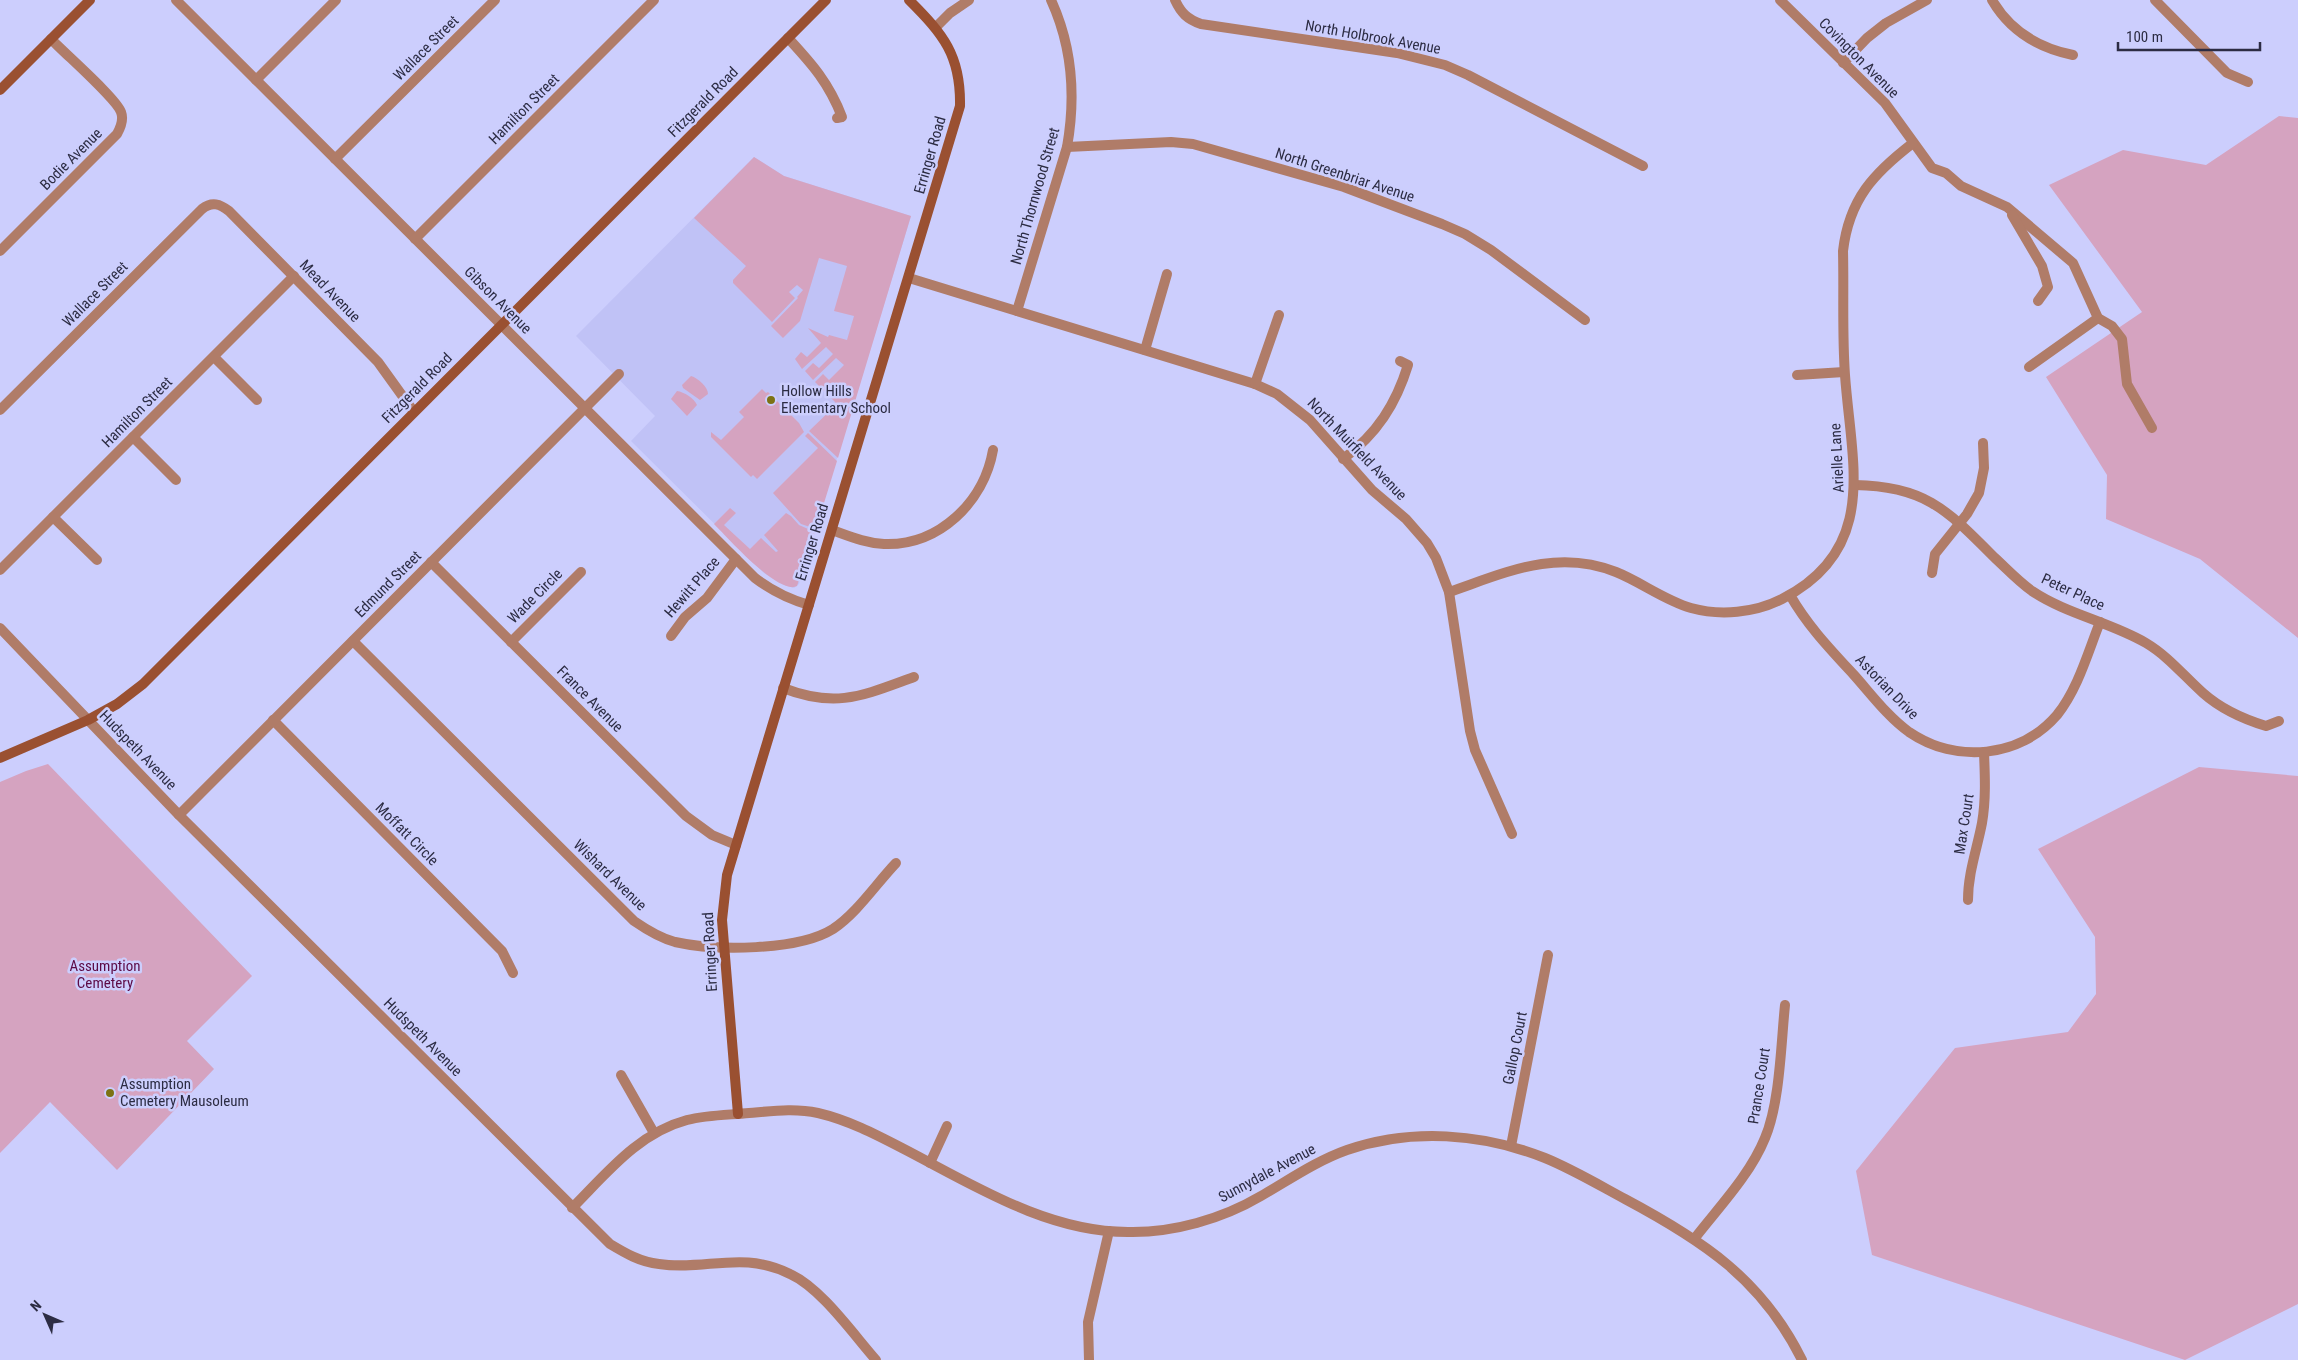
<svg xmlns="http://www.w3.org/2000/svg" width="2298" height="1360" font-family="'Roboto Condensed',sans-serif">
	<rect width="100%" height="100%" fill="#cccefd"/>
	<path fill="#c0c2f6" d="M754 157 784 176 911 216 802 573 799 584 794 588 784 585 764 573 631 441 655 416 576 336Z"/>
	<g fill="#d5a3c0">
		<path d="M2279 116 2298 118V638L2200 559 2106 519 2107 475 2046 377 2142 312 2049 185 2123 150 2206 165Z"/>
		<path d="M754 157 784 176 911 216 838 458 809 431 837 404 815 382 823 374 829 380 844 365 836 358 813 380 805 371 813 363 819 368 833 354 826 347 802 369 795 359 801 352 807 357 821 343 808 328 828 337 829 335 847 340 854 316 834 311 847 266 819 258 800 321 783 338 771 326 798 298 797 297 803 290 797 285 789 292 795 298 772 322 733 283V280L746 266 694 218Z"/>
		<path d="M691 376C698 378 708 387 708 394L700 400 683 388 682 385Z"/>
		<path d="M762 389 766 393 768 392 799 423 804 432 757 479 753 475 751 477 711 437V432L721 440 744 417 739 412Z"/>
		<path d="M677 391C684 392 694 398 697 405L687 416 671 399Z"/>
		<path d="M808 433 837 461 816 529 801 524 773 493 818 448 805 436Z"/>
		<path d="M730 508 736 513 724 525 750 549 761 538 776 552 778 551 764 535 786 513 791 516 799 525 815 532 797 586C779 596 727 537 714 524Z"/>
		<path d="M48 764 252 976 187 1041 214 1069 117 1170 50 1102 0 1153V782L26 771Z"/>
		<path d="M2199 767 2298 776V1304L2185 1360 1872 1255 1856 1171 1955 1048 2068 1032 2096 994 2095 937 2038 849Z"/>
	</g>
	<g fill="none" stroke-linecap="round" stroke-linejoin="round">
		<g stroke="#b07c68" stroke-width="10">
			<path d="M176 0 755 578C772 591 788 599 809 605"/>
			<path d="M1175 0C1181 13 1187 19 1201 24L1397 53 1445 65 1468 75 1643 166"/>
			<path d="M1780 0 1885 103 1932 168 1946 173 1961 186 2007 207 2073 263 2098 318 2112 326 2122 339 2127 384 2152 428"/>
			<path d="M1992 0C2010 31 2039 48 2073 55"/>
			<path d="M2155 0 2227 73 2248 82"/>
			<path d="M936 27 950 13 969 0"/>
			<path d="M788 38C812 64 829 83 842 117L837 118"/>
			<path d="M1843 63 1867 38 1886 23 1927 0"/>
			<path d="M256 80 336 0"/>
			<path d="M1067 147 1171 142 1193 144 1344 187 1442 224 1465 234 1491 250 1585 320"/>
			<path d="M335 159 495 0"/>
			<path d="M2012 215 2042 266 2048 287 2038 301"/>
			<path d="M415 239 654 0"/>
			<path d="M0 251 117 134C121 127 124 120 121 112 116 98 64 53 51 39"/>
			<path d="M909 278 1255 384 1277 394 1310 420 1372 490 1406 519 1427 543 1436 558 1449 592 1470 731 1475 750 1512 834"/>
			<path d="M1017 311 1067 147C1076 96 1073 48 1051 0"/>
			<path d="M1145 350 1167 274"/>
			<path d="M214 357 257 400"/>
			<path d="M2029 367 2098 318"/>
			<path d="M1797 375 1844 372"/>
			<path d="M1255 384 1279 315"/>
			<path d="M0 410 202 209C212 201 220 204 229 211L378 362 414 412"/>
			<path d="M133 437 176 480"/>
			<path d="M1343 459C1377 434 1396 404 1408 365L1400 361"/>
			<path d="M1855 485C1926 486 1948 511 1995 558 2007 569 2018 581 2032 591 2066 614 2110 622 2146 643 2168 656 2184 676 2203 693 2221 709 2243 719 2266 726L2279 721"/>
			<path d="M53 517 97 560"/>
			<path d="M832 530C849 536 865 543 884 544 939 546 984 502 993 450"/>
			<path d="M431 562 686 816 712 835 736 845"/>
			<path d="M0 570 294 276"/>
			<path d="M1932 573 1935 554 1967 514 1979 493 1984 468 1983 443"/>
			<path d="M1449 592C1505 573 1556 548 1616 572 1641 582 1664 600 1691 608 1720 616 1755 613 1782 599 1880 549 1851 462 1845 375 1842 334 1844 292 1843 251 1849 199 1874 173 1913 143"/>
			<path d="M1790 595C1807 625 1830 649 1854 675 1871 694 1888 717 1909 732 1956 764 2020 758 2057 715 2078 689 2088 652 2100 622"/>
			<path d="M0 628 179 815 610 1244C625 1253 640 1262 659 1264 706 1271 742 1250 790 1274 821 1288 853 1334 876 1360"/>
			<path d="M671 636 685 617 707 598 736 559"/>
			<path d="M353 641 634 921C647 930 660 938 675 942 715 951 798 951 833 929 857 913 876 884 896 863"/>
			<path d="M511 642 581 572"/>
			<path d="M783 688C837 709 864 695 914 677"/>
			<path d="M273 720 502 951 513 973"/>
			<path d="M179 815 619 374"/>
			<path d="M1968 900C1968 873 1977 849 1982 823 1986 800 1985 776 1984 753"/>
			<path d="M621 1075 654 1133"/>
			<path d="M1511 1146 1548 955"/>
			<path d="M930 1163 947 1126"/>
			<path d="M572 1208C606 1174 638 1133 687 1120 707 1115 728 1115 749 1113 773 1111 795 1108 818 1113 848 1120 875 1134 902 1148 972 1184 1046 1232 1128 1232 1173 1233 1222 1219 1261 1196 1289 1180 1316 1161 1347 1150 1411 1128 1482 1133 1545 1158 1572 1169 1599 1185 1625 1199 1702 1240 1762 1279 1802 1360"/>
			<path d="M1695 1238C1719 1207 1750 1175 1765 1138 1780 1103 1781 1043 1785 1005"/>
			<path d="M1089 1360 1088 1322 1109 1231"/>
		</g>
		<g stroke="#9a5031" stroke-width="10">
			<path d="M0 90 90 0"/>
			<path d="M0 758 88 720 117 704 143 684 826 0"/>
			<path d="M738 1114 722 920 727 875 960 106C961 55 943 34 909 0"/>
		</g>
	</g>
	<g fill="#7c7214" stroke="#cccefd" stroke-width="2">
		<circle cx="771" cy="400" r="5"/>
		<circle cx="110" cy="1093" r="5"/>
	</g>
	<g text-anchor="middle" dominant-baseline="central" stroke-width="5" stroke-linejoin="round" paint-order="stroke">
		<g font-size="15" fill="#2c2c43" stroke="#cccefd">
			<text transform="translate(1373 37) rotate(10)">North Holbrook Avenue</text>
			<text transform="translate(426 48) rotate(-45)">Wallace Street</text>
			<text transform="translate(1859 58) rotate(45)">Covington Avenue</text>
			<text transform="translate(703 102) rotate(-45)">Fitzgerald Road</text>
			<text transform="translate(524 109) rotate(-45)">Hamilton Street</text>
			<text transform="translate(930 155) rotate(-74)">Erringer Road</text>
			<text transform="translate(71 159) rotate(-45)">Bodie Avenue</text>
			<text transform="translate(1345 175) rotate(18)">North Greenbriar Avenue</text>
			<text transform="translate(1035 196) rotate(-74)">North Thornwood Street</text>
			<text transform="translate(330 291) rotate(46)">Mead Avenue</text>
			<text transform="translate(95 294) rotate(-45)">Wallace Street</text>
			<text transform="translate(498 300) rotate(45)">Gibson Avenue</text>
			<text transform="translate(417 388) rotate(-45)">Fitzgerald Road</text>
			<text transform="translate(137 412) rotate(-45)">Hamilton Street</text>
			<text transform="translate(1357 449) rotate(46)">North Muirfield Avenue</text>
			<text transform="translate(1837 458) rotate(-93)">Arielle Lane</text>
			<text transform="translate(812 542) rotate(-73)">Erringer Road</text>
			<text transform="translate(388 584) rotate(-45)">Edmund Street</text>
			<text transform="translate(692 587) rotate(-49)">Hewitt Place</text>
			<text transform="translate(2073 592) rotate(25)">Peter Place</text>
			<text transform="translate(535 596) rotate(-45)">Wade Circle</text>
			<text transform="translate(1887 687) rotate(46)">Astorian Drive</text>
			<text transform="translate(590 699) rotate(45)">France Avenue</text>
			<text transform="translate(138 750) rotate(46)">Hudspeth Avenue</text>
			<text transform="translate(1964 824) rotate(-81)">Max Court</text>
			<text transform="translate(407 834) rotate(45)">Moffatt Circle</text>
			<text transform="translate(610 875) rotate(44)">Wishard Avenue</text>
			<text transform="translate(710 952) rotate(-93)">Erringer Road</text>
			<text transform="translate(423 1037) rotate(45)">Hudspeth Avenue</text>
			<text transform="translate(1515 1048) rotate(-79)">Gallop Court</text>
			<text transform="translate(1759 1086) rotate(-81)">Prance Court</text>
			<text transform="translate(1267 1173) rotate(-28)">Sunnydale Avenue</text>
		</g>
		<g font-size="15" fill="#2c2c43" stroke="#cccefd" text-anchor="start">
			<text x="781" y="391">Hollow Hills<tspan x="781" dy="17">Elementary School</tspan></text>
			<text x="120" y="1084">Assumption<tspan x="120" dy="17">Cemetery Mausoleum</tspan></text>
		</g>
		<g font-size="15" fill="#5c0a45" stroke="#cccefd">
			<text x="105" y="966">Assumption<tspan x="105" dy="17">Cemetery</tspan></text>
		</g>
	</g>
	<g transform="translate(45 1315) rotate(315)" stroke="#cccefd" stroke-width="4" paint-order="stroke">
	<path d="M0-4L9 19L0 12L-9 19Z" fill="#2c2c43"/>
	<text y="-8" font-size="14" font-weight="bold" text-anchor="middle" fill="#2c2c43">N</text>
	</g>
	<path d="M2118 42v8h142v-8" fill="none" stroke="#2c2c43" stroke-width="2.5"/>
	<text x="2126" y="42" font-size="15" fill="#2c2c43" stroke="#cccefd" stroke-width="4" paint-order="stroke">100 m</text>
</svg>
